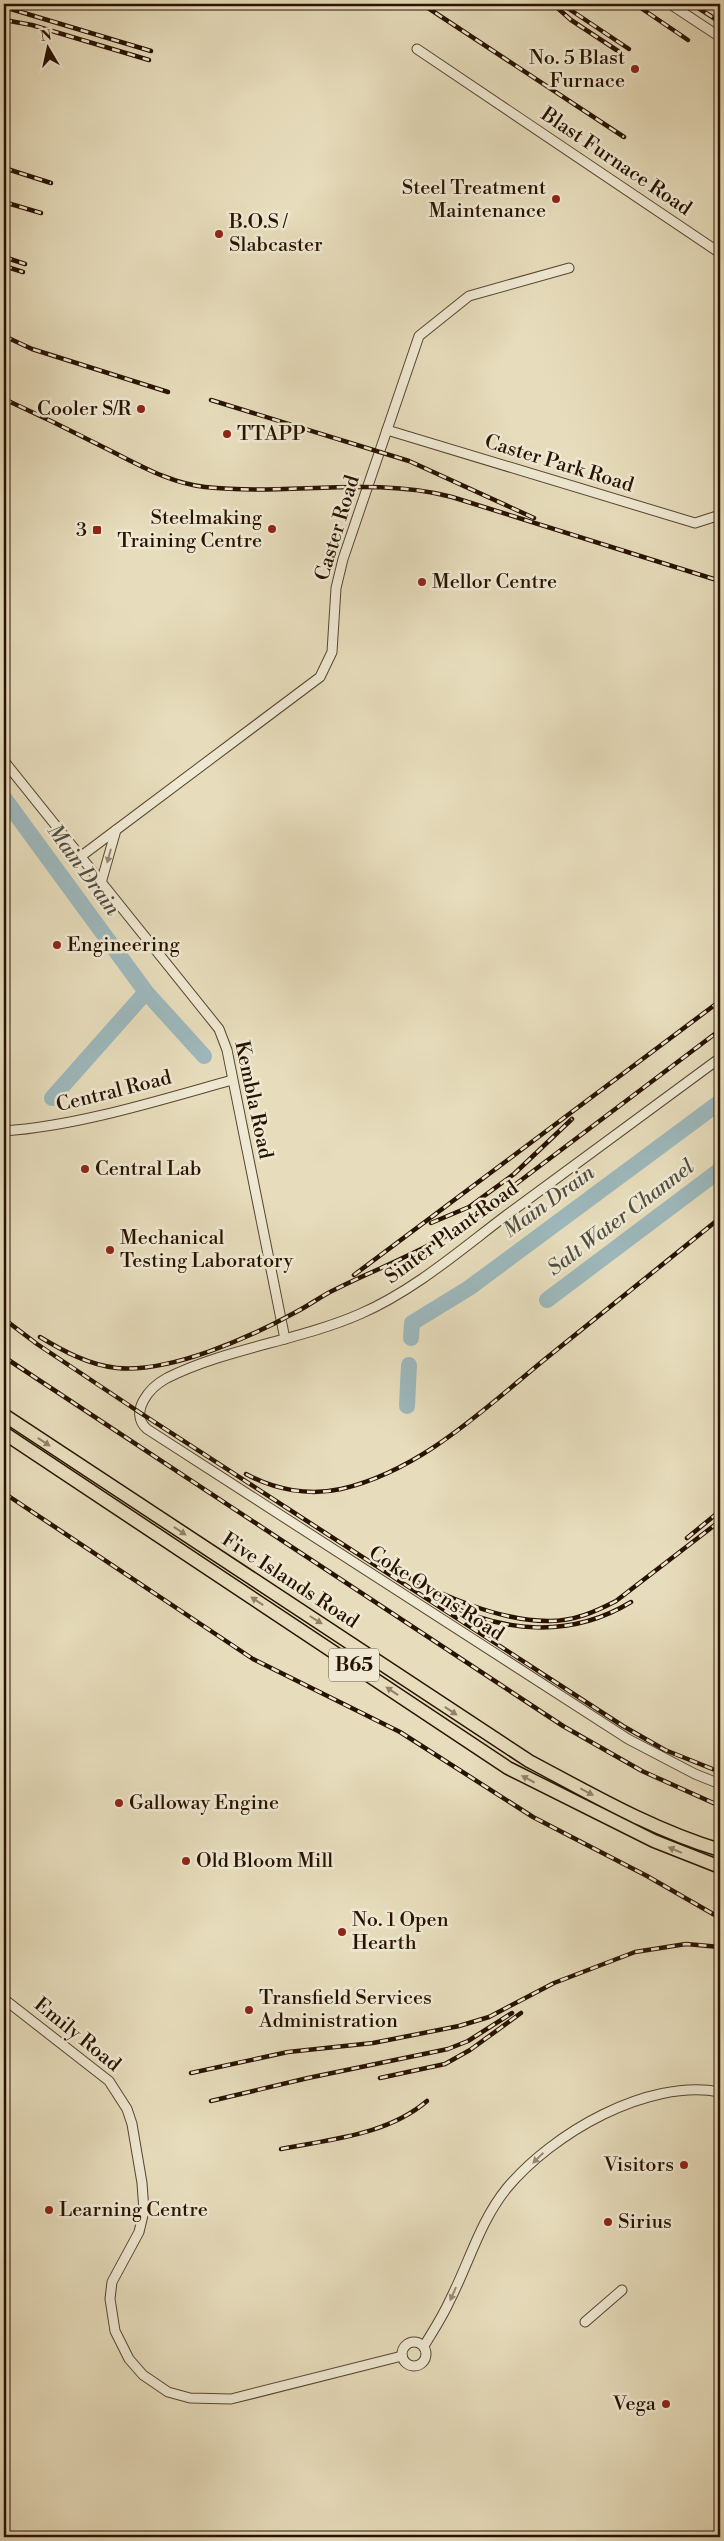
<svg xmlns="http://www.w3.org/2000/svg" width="724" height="2541" font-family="'Libre Bodoni',serif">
	<rect width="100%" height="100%" fill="#e7ddbc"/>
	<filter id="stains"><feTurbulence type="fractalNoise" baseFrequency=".004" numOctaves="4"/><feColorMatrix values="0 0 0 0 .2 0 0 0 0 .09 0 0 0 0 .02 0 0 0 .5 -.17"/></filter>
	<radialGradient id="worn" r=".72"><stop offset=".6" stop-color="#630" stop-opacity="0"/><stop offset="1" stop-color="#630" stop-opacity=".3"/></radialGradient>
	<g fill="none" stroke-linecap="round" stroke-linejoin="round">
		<path stroke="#6e7671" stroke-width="2.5" d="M4 2364 8 2366"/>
		<g stroke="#9db8bc" stroke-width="16">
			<path d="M4 798 146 992 204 1056"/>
			<path d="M52 1098 146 992"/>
			<path d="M547 1300 720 1170"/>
			<path d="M411 1338 412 1323 469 1288 720 1102"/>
			<path d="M407 1406 409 1365"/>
		</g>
		<g stroke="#58452f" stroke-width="11">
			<g id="street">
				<path d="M670 4 720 37"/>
				<path d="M417 49 720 253"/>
				<path d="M387 430 695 523 720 515"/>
				<path d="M4 761 219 1029 227 1050 285 1339"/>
				<path d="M80 857 320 677 332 652 336 588 343 559 419 336 469 296 569 268"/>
				<path d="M101 883 116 830"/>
				<path d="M720 1058C648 1111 576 1164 504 1217 458 1252 413 1291 360 1314 298 1341 227 1348 167 1378 150 1387 128 1412 147 1429L628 1739 695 1774 720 1784"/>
				<path d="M4 1131C78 1126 160 1100 232 1080"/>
				<path d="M4 1999 109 2081 127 2109 132 2124 142 2183 144 2211 139 2232 112 2282 110 2299 115 2331 129 2359 143 2375 168 2392 190 2398 231 2399 402 2356"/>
				<path d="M585 2322 622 2290"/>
				<circle cx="414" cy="2354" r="12"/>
				<path d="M424 2346C433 2331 443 2316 450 2300 469 2263 480 2221 507 2188 552 2134 647 2078 720 2092"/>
			</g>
		</g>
		<g stroke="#281200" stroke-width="15">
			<g id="primary">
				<path d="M4 1415 529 1761C591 1794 653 1830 720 1850"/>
				<path d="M4 1433 508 1768 654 1841 720 1867"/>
			</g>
		</g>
		<use href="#street" stroke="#efe9d3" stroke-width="9"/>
		<use href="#primary" stroke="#e7ddbc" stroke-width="12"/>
		<g stroke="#281200" stroke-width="4.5">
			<g id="rail">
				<path d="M422 4 624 137"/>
				<path d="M553 4 571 20 624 55"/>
				<path d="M635 4 688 40"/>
				<path d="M692 4 720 22"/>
				<path d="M563 5 629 49"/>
				<path d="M4 7 151 51"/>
				<path d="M4 20 32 25 149 60"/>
				<path d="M4 168 51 183"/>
				<path d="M4 202 41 213"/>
				<path d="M4 257 25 264"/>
				<path d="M4 266 23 272"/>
				<path d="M4 336 32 349 168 392"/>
				<path d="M4 399C37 414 70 430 103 447 136 463 168 483 205 487 287 496 371 476 452 497L720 581"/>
				<path d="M211 400 409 461 534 518"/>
				<path d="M431 1223 469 1207 514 1174 572 1119"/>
				<path d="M354 1275 720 1001"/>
				<path d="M4 1319 37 1344 139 1412 623 1726 665 1750 720 1772"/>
				<path d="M40 1337C63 1351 89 1365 117 1368 170 1373 249 1338 296 1312 308 1306 320 1297 332 1291 371 1271 413 1256 451 1233L720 1030"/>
				<path d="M4 1357 563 1726 642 1771 720 1806"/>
				<path d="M246 1474C275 1490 309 1496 341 1489 420 1471 483 1410 544 1360 602 1313 661 1266 720 1218"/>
				<path d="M4 1493 253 1659 400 1732 533 1817 647 1876 720 1918"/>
				<path d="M687 1538 720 1511"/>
				<path d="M398 1572C440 1595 502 1622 550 1621 574 1621 595 1612 616 1601L720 1521"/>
				<path d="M441 1601C502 1633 570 1639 631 1602"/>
				<path d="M191 2073 288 2052 373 2043 459 2026 489 2017 554 1983 635 1952 686 1944 720 1947"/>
				<path d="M380 2078 445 2064 470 2050 521 2013"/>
				<path d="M211 2101 308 2078 448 2049 468 2041 512 2013"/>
				<path d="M281 2149C332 2139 387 2135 427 2101"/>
			</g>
		</g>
		<use href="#rail" stroke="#efe9d3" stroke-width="2.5" stroke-dasharray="8" stroke-linecap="butt"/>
	</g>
	<defs><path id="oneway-solid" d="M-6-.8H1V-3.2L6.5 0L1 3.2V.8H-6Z" transform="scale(1.25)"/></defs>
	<g fill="#958874">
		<use href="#oneway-solid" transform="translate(109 856) rotate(105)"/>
		<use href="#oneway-solid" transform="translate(538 2158) rotate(136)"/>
		<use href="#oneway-solid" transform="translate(453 2294) rotate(114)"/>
	</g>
	<g fill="#918267">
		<use href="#oneway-solid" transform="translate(44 1442) rotate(33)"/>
		<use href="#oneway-solid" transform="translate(180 1531) rotate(33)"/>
		<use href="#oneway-solid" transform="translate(257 1601) rotate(-147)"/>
		<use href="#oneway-solid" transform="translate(316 1620) rotate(32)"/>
		<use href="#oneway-solid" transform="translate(392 1691) rotate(-146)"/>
		<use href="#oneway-solid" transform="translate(451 1711) rotate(34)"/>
		<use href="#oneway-solid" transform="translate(528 1779) rotate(-152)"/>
		<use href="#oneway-solid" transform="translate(587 1792) rotate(28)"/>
		<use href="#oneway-solid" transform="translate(675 1850) rotate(-157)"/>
	</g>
	<g fill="#8f2418" stroke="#efe9d3" stroke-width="2">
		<circle cx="635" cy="69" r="5"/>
		<circle cx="556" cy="199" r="5"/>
		<circle cx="219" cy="234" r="5"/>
		<circle cx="141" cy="409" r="5"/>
		<circle cx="227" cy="434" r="5"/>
		<circle cx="272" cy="529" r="5"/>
		<rect x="92" y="525" width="10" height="10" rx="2.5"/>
		<circle cx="422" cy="582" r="5"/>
		<circle cx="57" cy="945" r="5"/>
		<circle cx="85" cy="1169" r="5"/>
		<circle cx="110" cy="1250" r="5"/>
		<circle cx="119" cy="1803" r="5"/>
		<circle cx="186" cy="1861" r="5"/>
		<circle cx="342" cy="1932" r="5"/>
		<circle cx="249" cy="2010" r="5"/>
		<circle cx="684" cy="2165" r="5"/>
		<circle cx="49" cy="2210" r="5"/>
		<circle cx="608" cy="2222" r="5"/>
		<circle cx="666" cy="2404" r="5"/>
	</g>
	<g text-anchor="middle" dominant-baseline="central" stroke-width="5" stroke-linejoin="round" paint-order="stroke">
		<rect fill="#efe9d3" stroke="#64523f" stroke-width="1" x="329" y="1648.5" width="50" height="33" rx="4"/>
		<g font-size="19" font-weight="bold" fill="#281200">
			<text x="354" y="1665">B65</text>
		</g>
		<g font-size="20" fill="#281200" stroke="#efe9d3" text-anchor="start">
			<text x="625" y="58" text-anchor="end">No. 5 Blast<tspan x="625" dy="23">Furnace</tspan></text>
			<text x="546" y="188" text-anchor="end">Steel Treatment<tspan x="546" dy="23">Maintenance</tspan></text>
			<text x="229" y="222">B.O.S /<tspan x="229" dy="23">Slabcaster</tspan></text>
			<text x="131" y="409" text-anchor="end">Cooler S/R</text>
			<text x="237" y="434">TTAPP</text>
			<text x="262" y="518" text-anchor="end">Steelmaking<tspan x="262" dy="23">Training Centre</tspan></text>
			<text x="87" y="530" text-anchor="end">3</text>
			<text x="432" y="582">Mellor Centre</text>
			<text x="67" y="945">Engineering</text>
			<text x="95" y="1169">Central Lab</text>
			<text x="120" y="1238">Mechanical<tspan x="120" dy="23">Testing Laboratory</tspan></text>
			<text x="129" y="1803">Galloway Engine</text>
			<text x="196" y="1861">Old Bloom Mill</text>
			<text x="352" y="1920">No. 1 Open<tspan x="352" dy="23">Hearth</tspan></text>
			<text x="259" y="1998">Transfield Services<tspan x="259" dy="23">Administration</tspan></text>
			<text x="674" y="2165" text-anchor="end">Visitors</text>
			<text x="59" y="2210">Learning Centre</text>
			<text x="618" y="2222">Sirius</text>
			<text x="656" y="2404" text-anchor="end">Vega</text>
		</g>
		<g font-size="20" fill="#281200" stroke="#efe9d3">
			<text transform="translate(616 162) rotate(34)">Blast Furnace Road</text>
			<text transform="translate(559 464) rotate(17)">Caster Park Road</text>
			<text transform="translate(338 528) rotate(-73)">Caster Road</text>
			<text transform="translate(114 1092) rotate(-14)">Central Road</text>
			<text transform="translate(253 1100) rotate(78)">Kembla Road</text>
			<text transform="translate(452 1233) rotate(-36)">Sinter Plant Road</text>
			<text transform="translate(290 1581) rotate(33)">Five Islands Road</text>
			<text transform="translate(436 1594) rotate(33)">Coke Ovens Road</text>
			<text transform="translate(77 2035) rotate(39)">Emily Road</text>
		</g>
		<g font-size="21" font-style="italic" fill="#514c42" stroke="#efe9d3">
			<text transform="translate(83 870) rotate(54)">Main Drain</text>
			<text transform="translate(549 1202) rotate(-36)">Main Drain</text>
			<text transform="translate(621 1218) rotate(-37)">Salt Water Channel</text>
		</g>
	</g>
	<rect width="724" height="2541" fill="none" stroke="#e7ddbc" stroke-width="20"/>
	<rect x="5" y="5" width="714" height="2531" fill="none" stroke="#281200" stroke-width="2.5"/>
	<rect x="10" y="10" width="704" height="2521" fill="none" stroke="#281200"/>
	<g transform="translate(48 48) rotate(351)" stroke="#efe9d3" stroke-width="4" paint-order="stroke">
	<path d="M0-4L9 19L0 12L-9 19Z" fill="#281200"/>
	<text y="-8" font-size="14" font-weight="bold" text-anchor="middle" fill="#281200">N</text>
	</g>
	<rect width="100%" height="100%" filter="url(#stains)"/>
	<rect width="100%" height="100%" fill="url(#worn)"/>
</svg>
